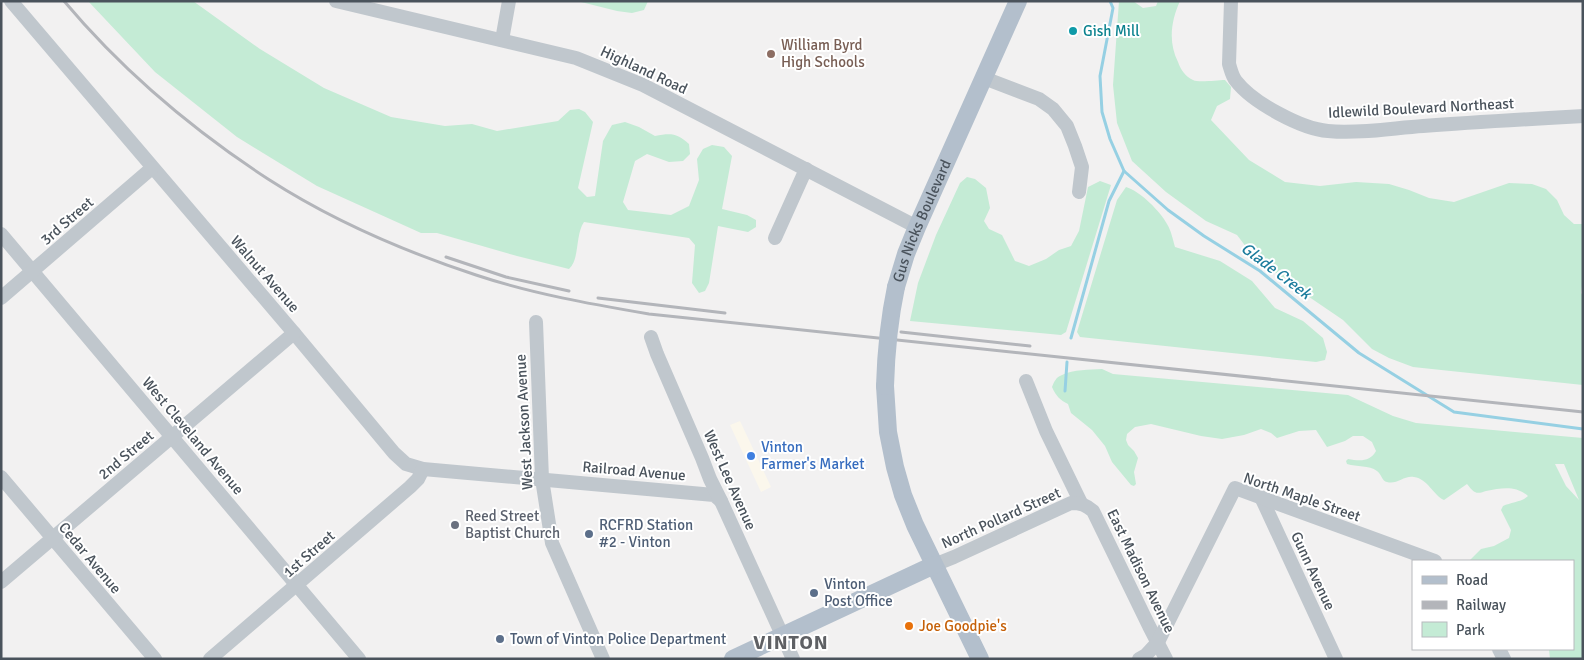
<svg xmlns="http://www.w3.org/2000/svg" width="1584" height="660" font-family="Signika,sans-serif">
	<rect width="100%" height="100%" fill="#f2f1f1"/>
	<path fill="#fbf7ec" d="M740 421 771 487 761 492 730 425Z"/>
	<g fill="#c4ebd5" fill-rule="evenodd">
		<path d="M88 1H193L260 49 324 88 391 117 445 126 472 124 497 131 558 121 570 110 579 109 585 112 593 122 578 188 587 197 595 196 603 141 612 125 625 122 639 127 655 136C671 133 677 133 689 144L690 154 683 161 669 162 647 154 635 161 623 202 628 210 671 215 689 206 699 180 697 159 703 149 712 145 724 147 732 156 722 209 747 215 756 220V227L748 232 718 226 709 283 705 291 699 293 692 283 695 245 689 238 584 222C575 235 580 259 569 269L517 256 437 233H421L317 186 237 137 155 72Z"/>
		<path d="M577 1H648L644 10 632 13 617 11Z"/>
		<path d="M1119 1H1133L1143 8 1156 6 1158 1H1180C1171 21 1168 42 1178 62 1181 70 1185 76 1193 80 1199 83 1217 80 1225 80L1231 87 1230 99 1217 106 1211 120 1249 160 1285 182 1320 186 1356 182 1389 184 1409 190 1429 198 1454 202 1509 183 1532 184 1546 189 1557 200 1564 215 1574 224H1583V279L1581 293 1583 296V385L1413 367 1389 358 1372 349 1343 320 1293 286 1253 256 1237 235 1206 221 1166 192 1132 161 1117 123 1113 85Z"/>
		<path d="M967 177 975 179 986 188 990 208 984 221 989 229 1002 235 1015 261 1029 266 1046 259 1059 250 1071 246 1079 231 1088 187 1100 181 1111 185 1066 332 1061 335 910 321 918 283 936 235 960 183Z"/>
		<path d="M1126 187C1140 191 1160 211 1167 224 1171 230 1173 240 1175 247L1220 261 1252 281 1275 308 1303 321 1323 338 1327 352 1325 360 1316 362 1080 337 1077 332 1117 200Z"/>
		<path d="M1102 369 1113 374 1348 395 1393 416 1416 423 1583 438V659H1550L1549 649H1573V561H1469L1481 549 1494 546 1509 538 1511 530 1501 510 1503 506C1511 502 1522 502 1528 496 1515 485 1502 488 1486 491 1483 492 1478 494 1475 492 1472 491 1469 486 1467 484L1444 500C1433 495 1428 479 1414 477 1404 475 1397 485 1387 482 1382 481 1382 475 1377 471 1369 465 1357 467 1347 464L1346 461 1348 459C1360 461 1370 462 1376 451L1372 442 1363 436H1353L1345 441 1327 447 1316 430 1299 431 1277 438 1271 433 1261 429 1244 435 1222 439 1201 436 1151 424 1135 427 1127 434 1126 440 1128 445 1134 451 1138 458 1134 472 1136 484 1134 486 1131 485 1112 462 1105 446 1092 430 1071 413 1068 404C1060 400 1056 396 1052 387 1054 382 1056 377 1062 375 1074 369 1089 370 1102 369ZM1555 464H1564L1579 500 1566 486Z"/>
	</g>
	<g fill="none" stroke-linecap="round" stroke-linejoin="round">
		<g stroke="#96d0e3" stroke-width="3">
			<path d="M1110 1 1113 8 1100 76 1102 112 1110 139 1124 171 1168 210 1204 236 1260 271 1359 353 1454 412 1583 429"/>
			<path d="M1071 338 1109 201 1124 171"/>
			<path d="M1065 391 1067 362"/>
		</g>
		<g stroke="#c0c7cd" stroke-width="14">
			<path d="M11 1 294 333 394 453 406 464 423 469 714 495 721 501"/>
			<path d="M336 1 576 58 643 85 917 227"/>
			<path d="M1231 1 1229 64C1231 70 1232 76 1236 81 1253 103 1302 129 1328 131 1359 134 1393 128 1423 126 1476 122 1530 119 1583 116"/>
			<path d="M502 40 509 1"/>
			<path d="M984 78 1039 99 1053 109 1067 126 1075 146 1082 167 1079 192"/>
			<path d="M1 234 359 659"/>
			<path d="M775 238 806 169"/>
			<path d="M1 298 152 168"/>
			<path d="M536 322 542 479 552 543 603 659"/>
			<path d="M651 337 657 354 702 458 710 479 721 501 793 659"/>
			<path d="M1026 381 1046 431 1081 503"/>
			<path d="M1 477 155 659"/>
			<path d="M1261 497 1336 659"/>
			<path d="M934 565 954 557 1071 503C1081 503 1086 505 1093 511L1149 626 1166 659"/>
			<path d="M1 582 294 333"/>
			<path d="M1499 649 1504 659"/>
			<path d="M210 659 410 487 418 479 423 469"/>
			<path d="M1139 659 1146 655 1158 642 1235 488 1435 561"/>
		</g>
		<g stroke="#b3bfcc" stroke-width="18">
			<path id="s1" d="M896 287 906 254 917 227 1018 1"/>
			<path d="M885 386 888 432 895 467 903 495 915 525 980 659"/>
			<path d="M733 659 934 565"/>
		</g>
		<g stroke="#b3b5ba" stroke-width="3">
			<path d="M64 1C122 70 193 130 268 179 330 219 406 252 476 275 533 294 591 304 649 314L1583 412"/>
			<path d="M446 257 506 277 569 291"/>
			<path d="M598 298 725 313"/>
			<path d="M901 332 1030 346"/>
		</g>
		<path stroke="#b3bfcc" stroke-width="18" d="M885 386C886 352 889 320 896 287"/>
	</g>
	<circle fill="#0f9aa8" stroke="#fff" stroke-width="2" cx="1073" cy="31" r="5"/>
	<circle fill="#8d6e63" stroke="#fff" stroke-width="2" cx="771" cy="54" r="5"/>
	<circle fill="#3f7fe0" stroke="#fff" stroke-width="2" cx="751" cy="456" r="5"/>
	<circle fill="#6b7280" stroke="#fff" stroke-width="2" cx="455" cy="525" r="5"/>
	<g fill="#5c6f8a" stroke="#fff" stroke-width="2">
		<circle cx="589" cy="534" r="5"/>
		<circle cx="814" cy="593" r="5"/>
		<circle cx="500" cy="639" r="5"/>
	</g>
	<circle fill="#e8710a" stroke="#fff" stroke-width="2" cx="909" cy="626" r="5"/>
	<g text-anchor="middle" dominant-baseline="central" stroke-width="4" stroke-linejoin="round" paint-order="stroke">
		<g font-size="15" fill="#0d838f" stroke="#fff" text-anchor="start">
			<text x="1083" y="31">Gish Mill</text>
		</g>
		<g font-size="15" fill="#785e54" stroke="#fff" text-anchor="start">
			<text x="781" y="45">William Byrd<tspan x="781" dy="17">High Schools</tspan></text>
		</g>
		<g font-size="15" fill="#4a535c" stroke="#fff">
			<text transform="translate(644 70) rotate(25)">Highland Road</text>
			<text transform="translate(1421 108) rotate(-3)">Idlewild Boulevard Northeast</text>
			<text transform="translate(67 221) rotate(-41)">3rd Street</text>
			<text stroke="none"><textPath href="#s1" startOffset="71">Gus Nicks Boulevard</textPath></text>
			<text transform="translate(265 274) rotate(49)">Walnut Avenue</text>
			<text transform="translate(524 422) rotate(-93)">West Jackson Avenue</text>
			<text transform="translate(193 436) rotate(50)">West Cleveland Avenue</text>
			<text transform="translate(126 455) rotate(-40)">2nd Street</text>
			<text transform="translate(634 471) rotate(5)">Railroad Avenue</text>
			<text transform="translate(730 480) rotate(66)">West Lee Avenue</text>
			<text transform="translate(1302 497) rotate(19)">North Maple Street</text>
			<text transform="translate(1001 518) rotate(-24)">North Pollard Street</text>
			<text transform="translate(309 554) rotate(-41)">1st Street</text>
			<text transform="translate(90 558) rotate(50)">Cedar Avenue</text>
			<text transform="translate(1141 571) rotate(64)">East Madison Avenue</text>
			<text transform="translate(1313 571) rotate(65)">Gunn Avenue</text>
		</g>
		<g font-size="15" fill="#366cbe" stroke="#fff" text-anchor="start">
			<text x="761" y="447">Vinton<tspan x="761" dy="17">Farmer's Market</tspan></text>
		</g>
		<g font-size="15" fill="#5b616d" stroke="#fff" text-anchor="start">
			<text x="465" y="516">Reed Street<tspan x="465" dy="17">Baptist Church</tspan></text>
		</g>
		<g font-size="15" fill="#4e5e75" stroke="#fff" text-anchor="start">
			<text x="599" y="525">RCFRD Station<tspan x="599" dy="17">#2 - Vinton</tspan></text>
			<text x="824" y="584">Vinton<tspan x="824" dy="17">Post Office</tspan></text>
			<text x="510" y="639">Town of Vinton Police Department</text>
		</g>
		<g font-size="15" fill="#c56008" stroke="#fff" text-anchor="start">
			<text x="919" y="626">Joe Goodpie's</text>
		</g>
		<g font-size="16" font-style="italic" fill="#1c7c9d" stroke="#fff">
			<text transform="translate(1276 271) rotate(37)">Glade Creek</text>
		</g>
		<g font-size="20" font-weight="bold" letter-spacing="1" fill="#5e6064" stroke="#fff">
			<text x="791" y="642">VINTON</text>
		</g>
	</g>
	<rect width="1584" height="660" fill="none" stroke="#4a535c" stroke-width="5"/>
	<rect x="1412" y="560" width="162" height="90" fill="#ffffff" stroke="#b7babe"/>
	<rect x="1422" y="576" width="25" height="8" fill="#b3bfcc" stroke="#b7babe"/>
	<text x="1456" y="585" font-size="15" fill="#4a535c">Road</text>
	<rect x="1422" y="601" width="25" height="8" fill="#b3b5ba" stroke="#b7babe"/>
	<text x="1456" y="610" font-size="15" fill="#4a535c">Railway</text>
	<rect x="1422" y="622" width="25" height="15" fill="#c4ebd5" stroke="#b7babe"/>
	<text x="1456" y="635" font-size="15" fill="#4a535c">Park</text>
</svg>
